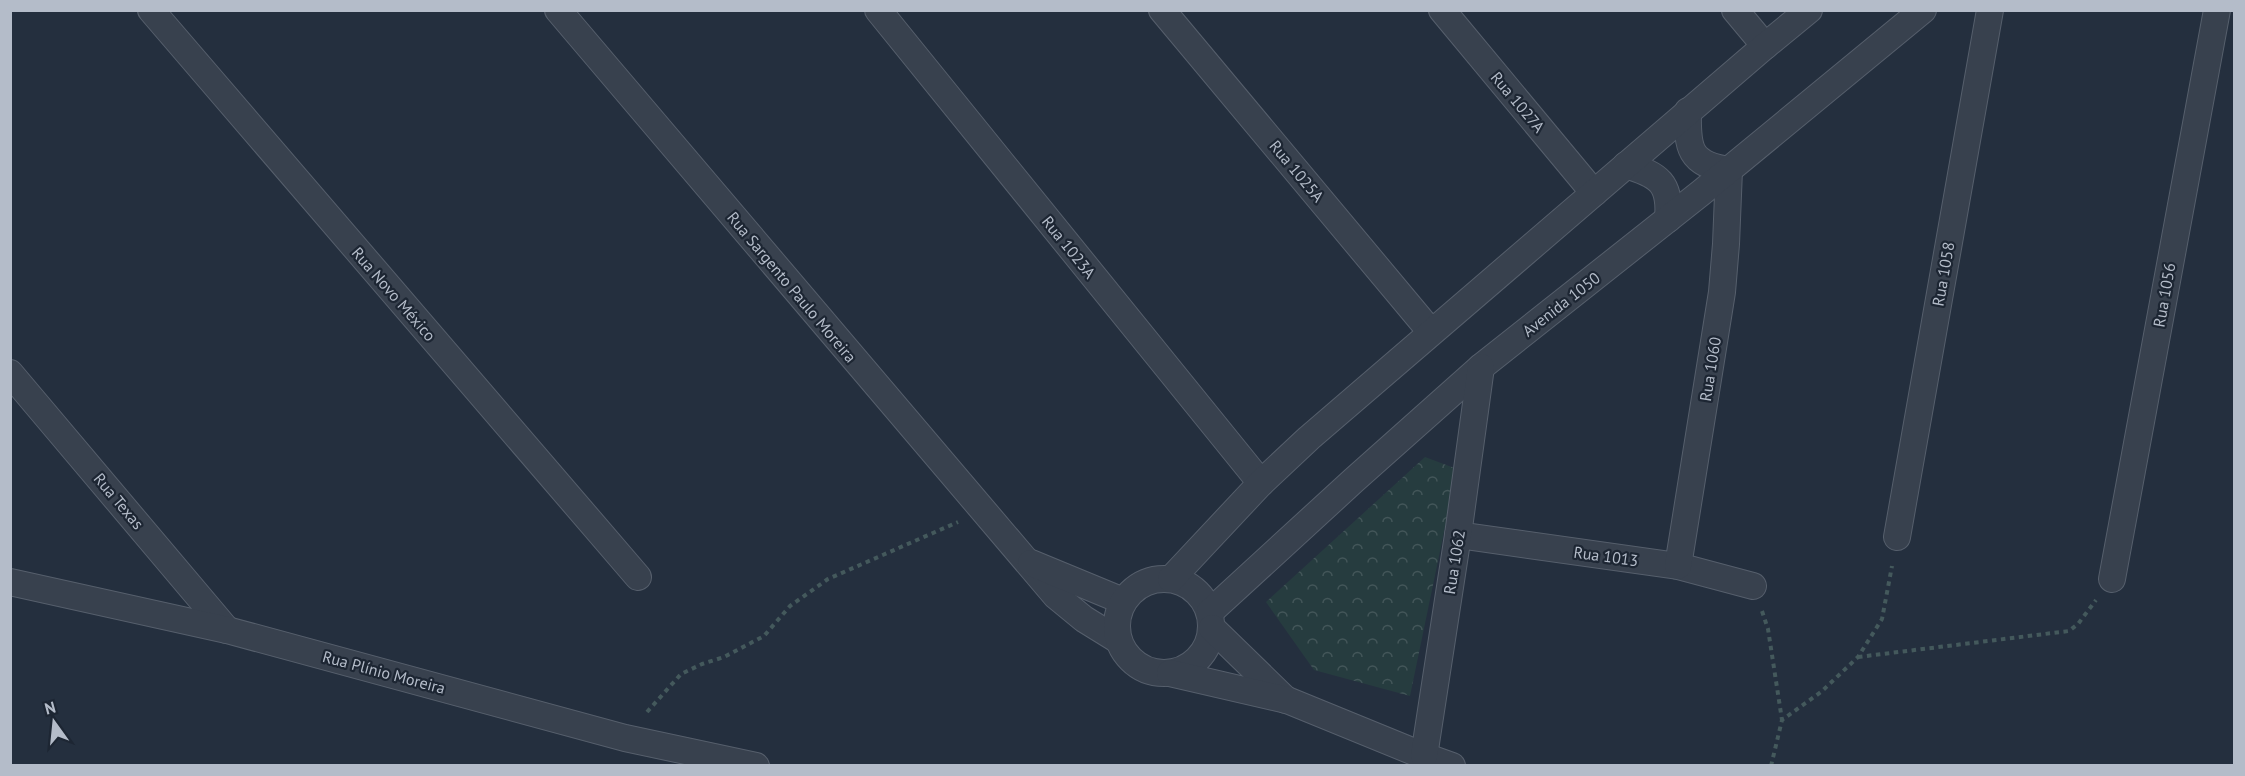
<svg xmlns="http://www.w3.org/2000/svg" width="2245" height="776" font-family="'PT Sans',sans-serif">
	<defs>
		<pattern id="park-crowns" width="20" height="18" patternUnits="userSpaceOnUse" patternTransform="scale(1.5)"><rect width="20" height="18" fill="#263c3f"/><path d="M2 6a3 3 0 1 1 6 0M12 15a3 3 0 1 1 6 0" fill="none" stroke="#435659"/></pattern>
	</defs>
	<rect width="100%" height="100%" fill="#242f3e"/>
	<path fill="url(#park-crowns)" d="M1425 457 1457 469 1410 696 1314 670 1266 602Z"/>
	<g fill="none" stroke-linecap="round" stroke-linejoin="round">
		<g stroke="#565f6c" stroke-width="28">
			<g id="street">
				<path d="M151 10 638 577"/>
				<path d="M558 10 1056 596 1084 619 1118 640"/>
				<path d="M878 10 1261 483"/>
				<path d="M1162 10 1431 332"/>
				<path d="M1442 10 1594 193"/>
				<path d="M1735 10 1765 46"/>
				<path d="M1626 165C1659 175 1671 183 1668 219"/>
				<path d="M10 373 227 630"/>
				<path d="M1458 535 1678 566 1753 586"/>
				<path d="M1897 537 1990 10"/>
				<path d="M1031 563 1123 601"/>
				<path d="M1678 566 1722 292 1726 244 1729 170C1689 164 1687 148 1688 111"/>
				<circle cx="1164" cy="626" r="47"/>
				<path d="M1171 579 1261 483 1309 438 1765 46 1809 10"/>
				<path d="M2112 579 2217 10"/>
				<path d="M10 582 227 630 625 738 756 766"/>
				<path d="M1210 612 1354 480 1481 367 1702 192 1923 10"/>
				<path d="M1212 628 1286 700"/>
				<path d="M1170 673 1287 700 1424 756 1452 766"/>
				<path d="M1424 756 1458 535 1481 367"/>
			</g>
		</g>
		<g stroke="#44595c" stroke-width="4" stroke-dasharray="4.5 4.5" stroke-linecap="butt">
			<path d="M1762 611 1768 629 1782 720"/>
			<path d="M1858 657 2069 631 2078 624 2096 600"/>
			<path d="M647 712 681 674 702 664 724 657 764 636 790 606 828 579 958 522"/>
			<path d="M1771 766 1782 720 1821 692 1858 657 1882 619 1892 566"/>
		</g>
		<use href="#street" stroke="#38414e" stroke-width="26"/>
	</g>
	<g text-anchor="middle" dominant-baseline="central" stroke-width="4.5" stroke-linejoin="round" paint-order="stroke">
		<g font-size="16" fill="#b4bcc9" stroke="#1d2633">
			<text transform="translate(1518 102) rotate(50)">Rua 1027A</text>
			<text transform="translate(1297 171) rotate(50)">Rua 1025A</text>
			<text transform="translate(1069 247) rotate(51)">Rua 1023A</text>
			<text transform="translate(1943 274) rotate(-80)">Rua 1058</text>
			<text transform="translate(792 287) rotate(50)">Rua Sargento Paulo Moreira</text>
			<text transform="translate(394 294) rotate(49)">Rua Novo México</text>
			<text transform="translate(2164 295) rotate(-80)">Rua 1056</text>
			<text transform="translate(1561 304) rotate(-38)">Avenida 1050</text>
			<text transform="translate(1710 369) rotate(-81)">Rua 1060</text>
			<text transform="translate(119 501) rotate(50)">Rua Texas</text>
			<text transform="translate(1606 556) rotate(8)">Rua 1013</text>
			<text transform="translate(1454 562) rotate(-81)">Rua 1062</text>
			<text transform="translate(384 672) rotate(15)">Rua Plínio Moreira</text>
		</g>
	</g>
	<rect width="2245" height="776" fill="none" stroke="#b4bcc9" stroke-width="24"/>
	<g transform="translate(54 722) rotate(345)" stroke="#1d2633" stroke-width="4.5" paint-order="stroke">
	<path d="M0-4.5L10 22L0 15L-10 22Z" fill="#b4bcc9"/>
	<text y="-9" font-size="16" font-weight="bold" text-anchor="middle" fill="#b4bcc9">N</text>
	</g>
</svg>
